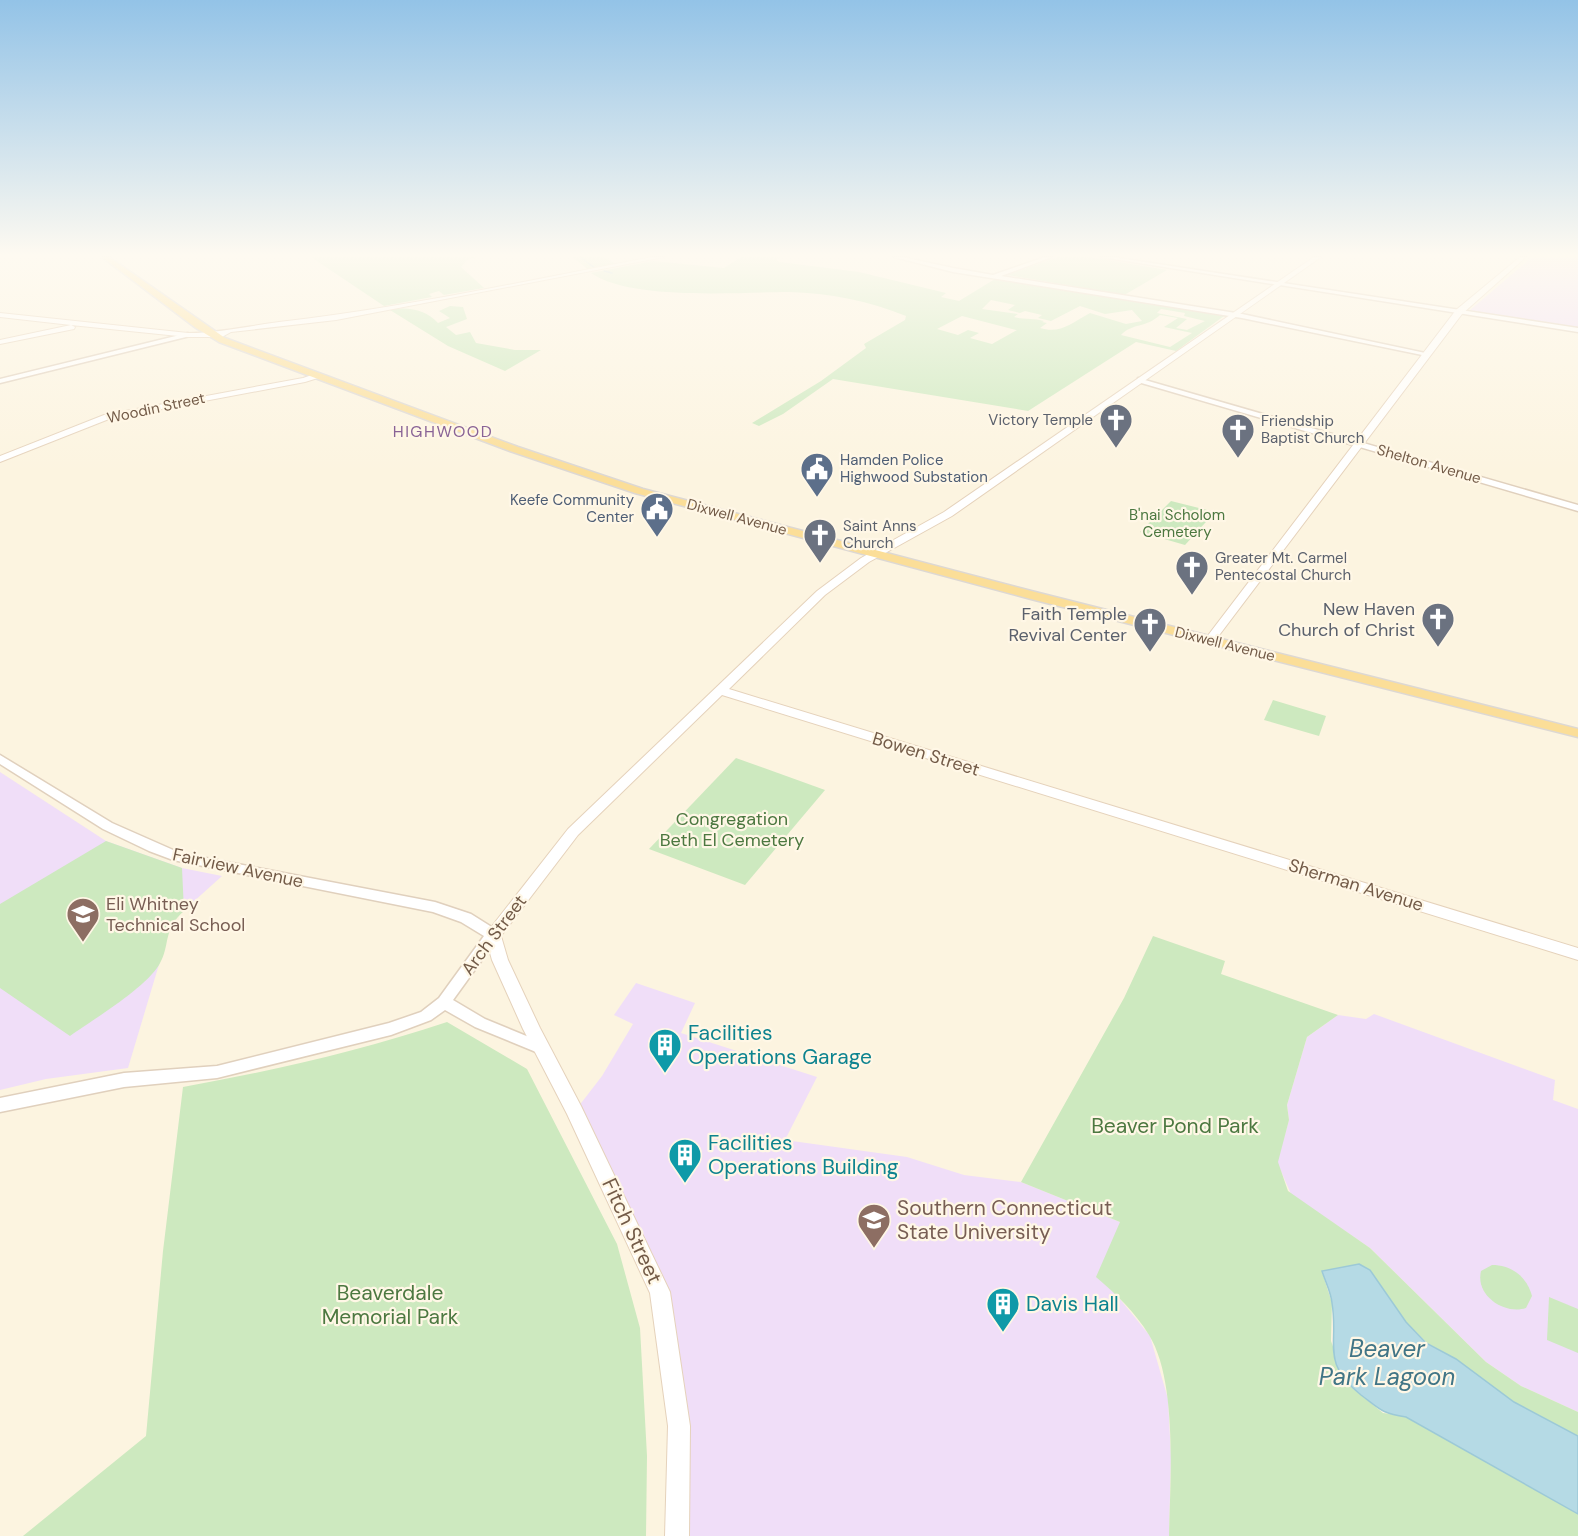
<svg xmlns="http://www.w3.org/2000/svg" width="1578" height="1536" font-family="'DM Sans',sans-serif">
	<rect width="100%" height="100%" fill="#fcf4e0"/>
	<g fill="#f0def8">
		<path d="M1532 257H1578V328L1469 311Z"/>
		<path d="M0 772 106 841 182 868 222 876 172 921 128 1068 46 1079 0 1090Z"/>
		<path d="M636 983 695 1003 681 1033 817 1077 785 1140 907 1157 964 1175 1021 1182 1120 1222 1115 1293 1150 1336 1168 1399 1171 1457 1169 1536H679L660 1292 575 1111 602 1076 633 1024 614 1015Z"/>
		<path d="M1374 1014 1555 1080 1553 1100 1578 1109V1412L1521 1386 1486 1362 1370 1248 1291 1194 1277 1162 1289 1120 1287 1105 1307 1037 1338 1015 1366 1019Z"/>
	</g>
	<g fill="#cde9bf" fill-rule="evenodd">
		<path d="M311 257H478L467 260 461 267 484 288 444 295 439 291 429 294 432 297 384 306Z"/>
		<path d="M572 257H604L617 265 589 270Z"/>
		<path d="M741 257H781L776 260 780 262 859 272 946 293 941 297 959 301 995 279 1224 316 1176 351 1136 342 1028 411 833 379 783 414 759 426 752 423 821 381 866 348 864 344 905 320 906 316C869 301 829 293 789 292 738 292 631 301 591 273L653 261 724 268ZM991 300 1015 305 1008 310 1020 313 1025 311 1042 315 1038 318 1051 321 1080 306 1105 314 1132 310 1142 321 1126 324 1090 313C1070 324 1060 334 1040 328L1047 323 1042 322 1044 321C1034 318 1025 320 1014 317L1018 314 982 309ZM1161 309 1185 313 1184 316 1205 321 1187 330 1176 328 1187 319 1157 313ZM1160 315 1178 318 1164 327 1192 333 1170 347 1121 335C1132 323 1146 328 1160 315ZM962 316 1016 330H1017L992 344 970 338 979 333 968 330 958 335 937 329Z"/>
		<path d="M1058 257H1090L1167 270 1126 294H1120L1007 275Z"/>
		<path d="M450 306 463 307 467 319 446 327 456 335 470 332 476 343 515 350H541L505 371 448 346 390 310C408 306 426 310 438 323L450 318 439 311Z"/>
		<path d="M1171 501 1215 512 1185 545 1140 532Z"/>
		<path d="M1273 700 1326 716 1319 736 1264 720Z"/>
		<path d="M736 758 825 790 745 885 649 849Z"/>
		<path d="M106 841 182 868 184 911C162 930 171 945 159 965 144 989 94 1019 70 1036L0 988V904Z"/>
		<path d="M1153 936 1225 961 1221 974 1338 1015 1307 1037 1287 1105 1289 1120 1278 1162 1288 1191 1370 1248 1486 1362 1521 1386 1578 1412V1436L1514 1402 1456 1359 1427 1343 1406 1322 1370 1270 1359 1264 1322 1272 1332 1303 1331 1341 1346 1383 1383 1413 1406 1416 1578 1514V1536H1169C1170 1481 1178 1382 1149 1335 1135 1312 1116 1294 1096 1277L1120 1222 1021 1182 1124 998Z"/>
		<path d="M447 1022 527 1069 617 1244 640 1328 647 1456 646 1536H23L146 1436 163 1251 183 1087C272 1071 360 1051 447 1022Z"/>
		<path d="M1492 1265C1512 1265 1527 1277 1532 1296L1526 1308C1505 1315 1475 1296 1481 1271Z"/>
		<path d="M1549 1297 1578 1309V1353L1547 1340Z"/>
	</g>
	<path fill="#b5dae5" stroke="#9cc9d7" stroke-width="1.5" d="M1359 1264 1370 1270 1406 1322 1426 1343 1456 1359 1514 1402 1578 1436V1514L1406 1417C1381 1413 1381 1410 1361 1395 1320 1362 1339 1345 1332 1303 1331 1292 1325 1281 1322 1271Z"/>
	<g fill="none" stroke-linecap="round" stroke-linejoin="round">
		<g stroke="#9cc9d7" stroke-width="1.5">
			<path d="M580 257 595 268"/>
			<path d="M604 271 612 273"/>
		</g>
		<g stroke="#e0d0bd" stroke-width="3">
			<g id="tertiary">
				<path d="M894 257H902L953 268 993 275 1045 257H1052L1001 276 1242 314 1430 354 1427 356 1242 318 953 272Z"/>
				<path d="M1101 257H1112L1578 328V332Z"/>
				<path d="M188 333 191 335 190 336 0 383V379Z"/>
				<path d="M1138 378 1578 505V511L1138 382Z"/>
				<path d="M0 755 112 823 180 853 435 902 471 914 498 931 500 935 453 1000 485 1019 546 1044 549 1048 546 1052 541 1054 536 1052 475 1027 445 1010 431 1020 391 1035 217 1078 124 1087 0 1112V1098L124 1073 217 1066 389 1023 421 1012 439 998 484 936 461 922 433 912 173 860 149 851 103 829 0 764Z"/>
			</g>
		</g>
		<g stroke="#e5d2bb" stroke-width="2">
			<g id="secondary">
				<path d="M653 257H664L336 320 231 332 222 337H188L71 325 75 327 74 329 0 344V340L71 325 0 317V313L188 333C218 333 248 326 279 322 404 308 529 280 653 257Z"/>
				<path d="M1314 257H1321L952 516 869 562 825 595 729 689 1578 948V960L722 695 578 835 501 936 508 960 540 1028 581 1106 670 1292 690 1426 689 1536H665L668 1426 650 1293 567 1114 523 1029 492 960 485 935 568 829 817 591 861 558 944 512Z"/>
				<path d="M1520 257H1526L1462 314 1214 642H1206L1204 640 1206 638 1456 310Z"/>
				<path d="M318 373 322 375 321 377 305 382 109 419 0 462V456L104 415 303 378Z"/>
			</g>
		</g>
		<g stroke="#ddd8d3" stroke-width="3">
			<path id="primary" d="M102 257H109L225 338 518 447 643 489 1039 593 1578 729V737L1031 599 635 493 510 451 219 342 196 328Z"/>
		</g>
		<use href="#tertiary" fill="#fff" fill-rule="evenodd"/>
		<use href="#secondary" fill="#fff" fill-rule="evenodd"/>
		<use href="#primary" fill="#fbde98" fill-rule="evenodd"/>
	</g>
	<linearGradient id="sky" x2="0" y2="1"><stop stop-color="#93c3e7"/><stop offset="0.54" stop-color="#fefaf1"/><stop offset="1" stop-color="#fefaf1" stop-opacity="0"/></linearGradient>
	<rect width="1578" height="472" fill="url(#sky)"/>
	<defs>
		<g id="church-pin" transform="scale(1.725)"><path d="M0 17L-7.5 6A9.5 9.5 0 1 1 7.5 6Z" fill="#6b7280" stroke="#fff7e6"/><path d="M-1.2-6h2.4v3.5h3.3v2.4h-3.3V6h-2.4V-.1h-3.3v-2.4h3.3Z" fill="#fff"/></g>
		<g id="civic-pin" transform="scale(1.725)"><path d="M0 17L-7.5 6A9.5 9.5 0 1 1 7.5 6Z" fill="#5c6f8a" stroke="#fff7e6"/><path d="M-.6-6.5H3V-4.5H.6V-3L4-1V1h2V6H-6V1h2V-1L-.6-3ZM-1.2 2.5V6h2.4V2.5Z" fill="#fff"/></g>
		<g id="school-pin" transform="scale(1.725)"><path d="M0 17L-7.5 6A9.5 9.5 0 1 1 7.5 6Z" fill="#8d6e63" stroke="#fff7e6"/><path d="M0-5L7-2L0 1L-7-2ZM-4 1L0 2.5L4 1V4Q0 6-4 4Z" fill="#fff"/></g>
		<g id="building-pin" transform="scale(1.725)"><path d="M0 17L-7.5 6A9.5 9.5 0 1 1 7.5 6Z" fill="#0f9aa8" stroke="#fff7e6"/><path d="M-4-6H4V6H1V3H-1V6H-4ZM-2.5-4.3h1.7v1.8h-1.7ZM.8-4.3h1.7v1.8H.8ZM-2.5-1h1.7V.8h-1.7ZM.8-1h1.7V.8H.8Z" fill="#fff"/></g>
		<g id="university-pin" transform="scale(1.725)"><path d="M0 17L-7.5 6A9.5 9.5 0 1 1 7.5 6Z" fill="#8d6e63" stroke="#fff7e6"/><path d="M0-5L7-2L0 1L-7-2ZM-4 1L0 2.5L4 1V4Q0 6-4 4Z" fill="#fff"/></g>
	</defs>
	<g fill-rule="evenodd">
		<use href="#church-pin" x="1116" y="420"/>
		<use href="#church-pin" x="1238" y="430"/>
		<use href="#civic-pin" x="817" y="469"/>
		<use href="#civic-pin" x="657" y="509"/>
		<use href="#church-pin" x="820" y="535"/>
		<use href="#church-pin" x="1192" y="567"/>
		<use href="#church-pin" x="1438" y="619"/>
		<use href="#church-pin" x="1150" y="624"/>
		<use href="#school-pin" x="83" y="914"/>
		<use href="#building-pin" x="665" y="1045"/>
		<use href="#building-pin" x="685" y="1155"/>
		<use href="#university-pin" x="874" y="1220"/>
		<use href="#building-pin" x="1003" y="1304"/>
	</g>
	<g text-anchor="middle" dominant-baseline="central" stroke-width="4.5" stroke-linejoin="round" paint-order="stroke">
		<g font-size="15" fill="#735b48" stroke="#fff7e6">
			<text transform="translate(156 408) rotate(-12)">Woodin Street</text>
			<text transform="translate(1429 464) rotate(16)">Shelton Avenue</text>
			<text transform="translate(737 517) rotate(15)">Dixwell Avenue</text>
			<text transform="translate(1225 644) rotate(14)">Dixwell Avenue</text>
		</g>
		<g font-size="15" fill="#5b616d" stroke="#fff7e6" text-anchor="start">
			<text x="1093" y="420" text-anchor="end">Victory Temple</text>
			<text x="1261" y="421">Friendship<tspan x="1261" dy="17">Baptist Church</tspan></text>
			<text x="843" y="526">Saint Anns<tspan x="843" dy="17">Church</tspan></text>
			<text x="1215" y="558">Greater Mt. Carmel<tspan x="1215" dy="17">Pentecostal Church</tspan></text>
		</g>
		<g font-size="15" fill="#4e5e75" stroke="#fff7e6" text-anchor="start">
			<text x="840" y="460">Hamden Police<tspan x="840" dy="17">Highwood Substation</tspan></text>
			<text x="634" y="500" text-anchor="end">Keefe Community<tspan x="634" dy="17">Center</tspan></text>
		</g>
		<g font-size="15" fill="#4c7840" stroke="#fff7e6">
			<text x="1177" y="515">B'nai Scholom<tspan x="1177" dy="17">Cemetery</tspan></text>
		</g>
		<g font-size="16" letter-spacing="1.5" fill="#896396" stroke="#fff7e6">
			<text x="443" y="431">HIGHWOOD</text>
		</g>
		<g font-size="18" fill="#5b616d" stroke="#fff7e6" text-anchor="end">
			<text x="1415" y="609">New Haven<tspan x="1415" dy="21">Church of Christ</tspan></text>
			<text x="1127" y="614">Faith Temple<tspan x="1127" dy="21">Revival Center</tspan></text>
		</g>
		<g font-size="18" fill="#735b48" stroke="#fff7e6">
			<text transform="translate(926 754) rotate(17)">Bowen Street</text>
			<text transform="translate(238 868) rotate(12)">Fairview Avenue</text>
			<text transform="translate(1356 885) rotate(17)">Sherman Avenue</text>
			<text transform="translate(494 935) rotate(-53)">Arch Street</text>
		</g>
		<g font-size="18" fill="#4c7840" stroke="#fff7e6">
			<text x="732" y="819">Congregation<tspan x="732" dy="21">Beth El Cemetery</tspan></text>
		</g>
		<g font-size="18" fill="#785e54" stroke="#fff7e6" text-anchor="start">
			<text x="106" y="904">Eli Whitney<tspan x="106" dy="21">Technical School</tspan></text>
		</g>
		<g font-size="21" fill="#0d838f" stroke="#fff7e6" text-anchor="start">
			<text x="688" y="1033">Facilities<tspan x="688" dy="24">Operations Garage</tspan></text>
			<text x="708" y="1143">Facilities<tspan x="708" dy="24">Operations Building</tspan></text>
			<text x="1026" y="1304">Davis Hall</text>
		</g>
		<g font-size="21" fill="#4c7840" stroke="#fff7e6">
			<text x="1175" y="1126">Beaver Pond Park</text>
			<text x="390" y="1293">Beaverdale<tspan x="390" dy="24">Memorial Park</tspan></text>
		</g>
		<g font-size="21" fill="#785e54" stroke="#fff7e6" text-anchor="start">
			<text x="897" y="1208">Southern Connecticut<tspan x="897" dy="24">State University</tspan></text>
		</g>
		<g font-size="21" fill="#735b48" stroke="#fff7e6">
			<text transform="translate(632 1231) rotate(65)">Fitch Street</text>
		</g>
		<g font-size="24" font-style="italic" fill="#417586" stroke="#fff7e6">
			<text x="1387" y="1348">Beaver<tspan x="1387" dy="28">Park Lagoon</tspan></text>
		</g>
	</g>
</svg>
